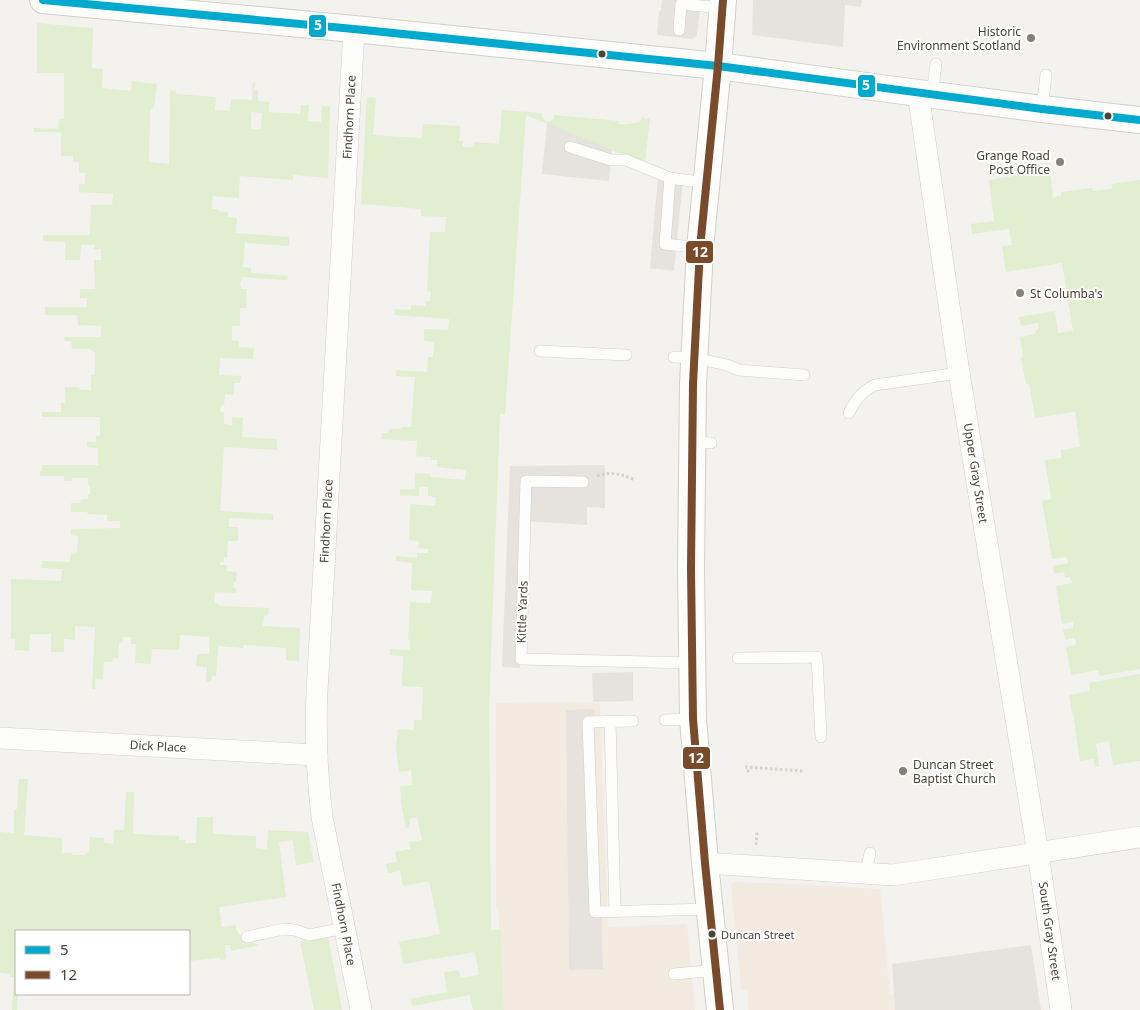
<svg xmlns="http://www.w3.org/2000/svg" width="1140" height="1010" font-family="'Noto Sans',sans-serif">
	<rect width="100%" height="100%" fill="#f4f2ee"/>
	<g fill="#f3ebdf">
		<path d="M562 702 600 703 608 927 687 924 695 1010H504L498 908H496V703Z"/>
		<path d="M735 882 798 884 880 889 890 993 893 994 895 1010H749L747 990H741L731 887 732 884Z"/>
	</g>
	<g fill="#e1eecf" fill-rule="evenodd">
		<path d="M37 23 93 28 92 68 103 69 102 88 131 91 132 81 157 84 154 107 150 110 149 162 169 164 170 90 176 91V94L216 97 215 110 230 111 231 99 252 100 253 82H255L254 90H258V101L269 102V112L300 114 301 105H309L308 121 321 122 322 106 330 107 328 178 293 175V180L240 176 239 198 213 196 212 209H218V211L228 212V217L237 218 236 233 289 237V246L245 243 243 267 251 268V273L288 276 287 280 243 277C240 282 239 284 242 289H247L246 308H240V326H232V340L239 341V347L254 348 253 359 220 358 219 375 241 376 240 383H234V395L225 394 224 405H221L220 412H224V424L232 425V417L243 418 242 437 277 439V450L224 447 220 511 273 514V520L229 518V527H238V541H228L227 557H224V562H220V565H227V571L237 572 236 582H234L233 588H236V593L215 592 214 603 219 604V606L269 608 268 615 264 616 263 626 300 628 299 661 286 660V648L244 645 243 648 218 646 216 676H212L211 682H206L207 667 196 666 197 654H209V637L180 635 179 650 152 649 151 664 135 663 136 644H131V637H123L122 643H119L118 658H113L112 662H104L103 680 95 679V689H92L95 627 75 626V640L64 639V652H51V634H30L29 651 15 650V639H11V579L61 581 62 569 41 568 42 561 70 562 71 553 77 552 78 536 71 535V529L120 528V521H107V515L88 514 87 512H71V503H80L81 500 88 499V495L90 494V485H88V478H72L71 481H64V476H40V471H42V465H98V448L87 447V442H96V436L100 435V417H42V412H61V403H65V387H79L80 390H91V375H95V353L90 349H72L71 341H65L64 337H101V326L78 325 77 315H45V307H87V298H80V289H95L94 260H101V249H94V245H81L80 260H65V242L43 241V235H90L91 205H112L113 194 79 192V184H85V173H79V162H73V156H61V132H34V128L58 129 59 119H64V73H37ZM251 112 262 113 261 129H251Z"/>
		<path d="M367 97 376 98 373 135 422 138 423 124 460 126 459 141H463L462 145 464 147H471L473 145 474 142 499 144 502 110 542 113 543 119 549 122 553 119 555 115 619 121V124C625 125 629 124 634 123 639 122 640 123 642 117L645 119 650 118 645 164 526 115 505 414H500L489 709 491 930H500L504 1010H473L470 995 412 1006 410 999 447 992 444 972 459 970 461 978 479 975 475 952 403 964 399 942 440 934 429 881 403 886 400 871 388 873 386 864 397 862 395 852 410 849 409 842 422 840 417 817 409 819 410 827 406 828 401 804 400 786 412 785 411 771 399 772 396 747 398 729 414 730V720H422L423 687 402 686 403 656 390 655V649L410 650V640L408 639 410 602 431 603 432 591 411 590 412 563 396 561V556L417 558V553H428V549L418 548 419 541 409 540 410 504 435 506 436 497 428 496V487H419V496L400 495V489H415V473L430 474V477L465 480 466 470 437 467V460H431V457L416 456 417 441 381 439 382 433H388L389 429H401V427H411L415 377 396 376V370L427 372 428 357H433L434 342 424 341V329L448 330 449 319 394 315 395 309 411 310V305L425 306 426 301H430L431 292 427 291 430 232H445L446 217 421 216V209L361 204Z"/>
		<path d="M1050 170 1053 197 1061 196V192L1092 188 1093 191 1112 189V184L1140 180V669L1099 676 1098 670 1071 675 1066 647 1076 645 1075 638 1065 640 1063 629 1073 628V622L1062 624 1056 586 1072 583 1070 577 1065 578 1064 572 1054 573 1053 566 1068 563 1067 557 1052 559 1042 501 1051 499 1045 460 1061 458V450L1080 447 1075 412 1035 418 1029 384H1026L1021 357H1023L1020 337 1036 334 1035 330 1039 329 1038 323 1021 326 1019 317 1055 311 1058 333 1073 331 1062 263 1006 272 1002 246 1012 245 1009 229 972 234 971 224 994 221 989 180Z"/>
		<path d="M1140 674V761L1113 765 1109 741 1096 744 1099 767H1095L1094 759 1080 761 1073 713H1072L1069 695 1090 691 1089 683Z"/>
		<path d="M19 779H28L24 835 62 838V853H72L73 855H85L89 851 90 837 104 838V843L113 844 114 830H124L126 792H134L133 834 179 836V840H186V843H196L197 817H213V834L256 836V848L267 849 268 830 308 832 314 862 296 865 293 840 279 842 286 897 219 907 222 927 235 925C238 937 248 942 259 945L231 951 230 945H225L226 959 221 960 220 958 189 961V931H16V994H18L17 1010H12L14 977H10V974L0 973V832L14 833V810L17 809Z"/>
		<path d="M328 936 342 1010H314L300 941Z"/>
	</g>
	<g fill="#e6e3df">
		<path d="M662 0H701L697 35 695 38 691 39 657 35 659 11H661Z"/>
		<path d="M753 0H862L861 7 845 5 843 47 752 35Z"/>
		<path d="M547 123 612 150 609 181 542 174Z"/>
		<path d="M658 177 683 180 674 271 650 268Z"/>
		<path d="M605 465V508L587 507V525L525 521 520 668 502 667 510 466Z"/>
		<path d="M633 672V701L593 702 592 673Z"/>
		<path d="M594 709 603 969 569 970 566 710Z"/>
		<path d="M1031 945 1041 1010H895L892 964Z"/>
	</g>
	<g fill="none" stroke-linecap="round" stroke-linejoin="round">
		<g stroke="#d2d0cb" stroke-width="12">
			<g id="service">
				<path d="M679 30 681 4 722 8"/>
				<path d="M932 95 936 64"/>
				<path d="M1042 109 1046 75"/>
				<path d="M570 147 611 160H626L670 178 706 183"/>
				<path d="M670 178 665 244 700 248"/>
				<path d="M540 351 626 355"/>
				<path d="M674 357 695 358 727 365 739 370 804 375"/>
				<path d="M849 413C855 400 862 391 875 385L959 373"/>
				<path d="M693 442 711 443"/>
				<path d="M583 482 526 481 521 659 692 663"/>
				<path d="M738 658 817 657 821 737"/>
				<path d="M665 720 693 719"/>
				<path d="M610 721 615 912"/>
				<path d="M633 721 588 722 595 912 710 909"/>
				<path d="M866 873 870 853"/>
				<path d="M247 937 284 929 295 930 309 935 345 928"/>
				<path d="M674 974 717 970"/>
			</g>
		</g>
		<g stroke="#d2d0cb" stroke-width="22">
			<g id="minor">
				<path d="M354 29 317 692C315 734 317 775 322 817L361 1010"/>
				<path d="M918 93 959 373 1038 853 1061 1010"/>
				<path d="M0 738 317 755"/>
				<path d="M705 863 893 875 1140 837"/>
			</g>
		</g>
		<g stroke="#d2d0cb" stroke-width="28">
			<g id="tertiary">
				<path d="M43 0 354 29 718 66 918 93 1042 109 1140 120"/>
				<path d="M720 1010 705 863 693 719 691 569 693 384 700 248 718 66 723 0"/>
			</g>
		</g>
		<g stroke="#d3d2cc" stroke-width="3" stroke-dasharray="2.5 2.5" stroke-linecap="butt">
			<path d="M597 476C612 471 621 474 635 480"/>
			<path d="M745 767 803 771"/>
			<path d="M747 771H748L749 767"/>
			<path d="M756 845 757 832"/>
		</g>
		<use href="#service" stroke="#fdfdfc" stroke-width="11"/>
		<use href="#minor" stroke="#fdfdfc" stroke-width="21"/>
		<use href="#tertiary" stroke="#fdfdfc" stroke-width="26"/>
		<g stroke="#fff" stroke-width="11">
			<path id="bus-1" d="M43 0 354 29 718 66 1042 109 1140 120"/>
		</g>
		<g stroke="#fff" stroke-width="11">
			<path id="bus-2" d="M720 1010 705 863 693 719 691 569 693 384 700 248 718 66 723 0"/>
		</g>
		<use href="#bus-1" stroke="#00a9ce" stroke-width="8"/>
		<use href="#bus-2" stroke="#7a4b2a" stroke-width="8"/>
	</g>
	<g fill="#868178" stroke="#fff" stroke-width="2">
		<circle cx="1031" cy="38" r="5"/>
		<circle cx="1060" cy="162" r="5"/>
		<circle cx="1020" cy="293" r="5"/>
		<circle cx="903" cy="771" r="5"/>
	</g>
	<g fill="#4b4439" stroke="#fff" stroke-width="2">
		<circle cx="602" cy="54" r="4.5"/>
		<circle cx="1108" cy="116" r="4.5"/>
		<circle cx="712" cy="934" r="4.5"/>
	</g>
	<g text-anchor="middle" dominant-baseline="central" stroke-width="4" stroke-linejoin="round" paint-order="stroke">
		<g font-size="11" fill="#4b4439" stroke="#fff" text-anchor="start">
			<text x="721" y="934">Duncan Street</text>
		</g>
		<g font-size="12" fill="#4b4439" stroke="#fff" text-anchor="end">
			<text x="1021" y="31">Historic<tspan x="1021" dy="14">Environment Scotland</tspan></text>
			<text x="1050" y="155">Grange Road<tspan x="1050" dy="14">Post Office</tspan></text>
			<text x="1030" y="293" text-anchor="start">St Columba's</text>
			<text x="913" y="764" text-anchor="start">Duncan Street<tspan x="913" dy="14">Baptist Church</tspan></text>
		</g>
		<g font-size="12" fill="#4b4439" stroke="#fff">
			<text transform="translate(349 117) rotate(-87)">Findhorn Place</text>
			<text transform="translate(976 473) rotate(81)">Upper Gray Street</text>
			<text transform="translate(326 521) rotate(-87)">Findhorn Place</text>
			<text transform="translate(522 612) rotate(-88)">Kittle Yards</text>
			<text transform="translate(158 746) rotate(3)">Dick Place</text>
			<text transform="translate(344 924) rotate(79)">Findhorn Place</text>
			<text transform="translate(1050 931) rotate(82)">South Gray Street</text>
		</g>
	</g>
	<g stroke="#fff" stroke-width="2">
		<rect x="308" y="14" width="19" height="24" rx="5" fill="#00a9ce"/>
		<rect x="857" y="74" width="19" height="24" rx="5" fill="#00a9ce"/>
		<rect x="685" y="240" width="29" height="24" rx="5" fill="#7a4b2a"/>
		<rect x="682" y="746" width="29" height="24" rx="5" fill="#7a4b2a"/>
	</g>
	<g font-size="14" text-anchor="middle" font-weight="bold" fill="#fff">
		<text x="318" y="30">5</text>
		<text x="866" y="90">5</text>
		<text x="700" y="257">12</text>
		<text x="696" y="763">12</text>
	</g>
	<rect x="15" y="930" width="175" height="65" fill="#ffffff" stroke="#b7b4b0"/>
	<rect x="25" y="946" width="25" height="8" fill="#00a9ce" stroke="#b7b4b0"/>
	<text x="60" y="955" font-size="15" fill="#4b4439">5</text>
	<rect x="25" y="971" width="25" height="8" fill="#7a4b2a" stroke="#b7b4b0"/>
	<text x="60" y="980" font-size="15" fill="#4b4439">12</text>
</svg>
